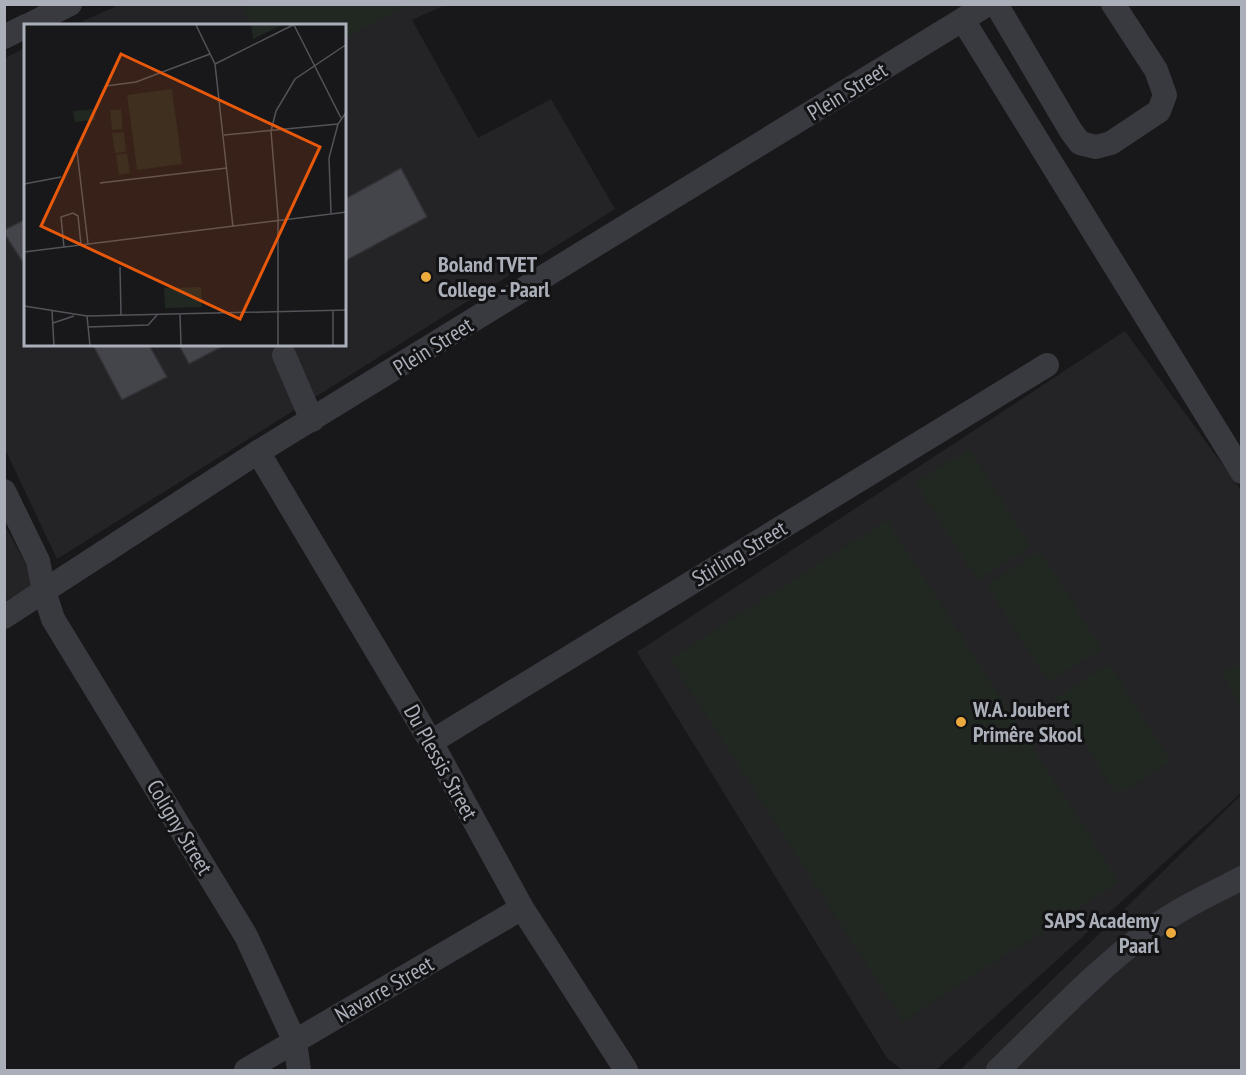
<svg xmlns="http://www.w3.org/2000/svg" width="1246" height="1075" font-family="'PT Sans Narrow',sans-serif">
	<rect width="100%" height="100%" fill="#18181a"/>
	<g fill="#242427">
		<path d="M119 5H445L412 20 478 138 551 99 615 209 57 559 5 449V58L25 48 26 345H345V26L74 25Z"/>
		<path d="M1125 331 1241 490V793L936 1070H902L887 1058 637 652Z"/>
		<path d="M4 524 36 583 5 601H4Z"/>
		<path d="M1241 795V1070H960Z"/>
	</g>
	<g fill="#202821">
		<path d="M242 5H406L405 7 345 38V26L252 25Z"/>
		<path d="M969 449 1031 547 977 580 916 483Z"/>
		<path d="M887 520 1119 882 903 1021 670 659Z"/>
		<path d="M1040 551 1102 649 1048 682 987 585Z"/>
		<path d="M1241 663V707L1222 674Z"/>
		<path d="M1109 664 1171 761 1117 795 1056 698Z"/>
	</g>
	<g fill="#44454a" stroke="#323236" stroke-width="1.5">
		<path d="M401 168 427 217 345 261V199Z"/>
		<path d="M26 219V259L22 261 4 233V230Z"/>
		<path d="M93 345H149L167 377 122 400Z"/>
		<path d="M179 345H225L189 364Z"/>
	</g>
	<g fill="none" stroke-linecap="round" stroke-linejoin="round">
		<g stroke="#393a3f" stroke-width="24">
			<path d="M996 4 1071 131 1080 143 1096 147 1111 143 1159 111 1165 95 1156 70 1113 4"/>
			<path d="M963 20 1242 472"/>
			<path d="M27 26 70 4"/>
			<path d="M4 37 26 26"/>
			<path d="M284 355 312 420"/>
			<path d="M258 452 431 742 522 908 626 1070"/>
			<path d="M4 491 38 561 44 591 53 619 246 936 295 1042 299 1070"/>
			<path d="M4 617 258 452 988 4"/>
			<path d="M431 742 1047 365"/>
			<path d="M246 1070 522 908"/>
			<path d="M998 1070C1047 1023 1095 971 1150 930 1178 909 1211 894 1242 878"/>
		</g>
	</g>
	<g fill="#ecaa3d" stroke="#131315" stroke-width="2">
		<circle cx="426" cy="277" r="6"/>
		<circle cx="961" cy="722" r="6"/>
		<circle cx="1171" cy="933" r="6"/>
	</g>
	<g text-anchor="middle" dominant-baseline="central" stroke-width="6" stroke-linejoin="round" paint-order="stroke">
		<g font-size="22" fill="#aaafb9" stroke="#131315">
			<text transform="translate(847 91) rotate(-32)">Plein Street</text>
			<text transform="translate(433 346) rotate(-32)">Plein Street</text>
			<text transform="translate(739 553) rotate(-31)">Stirling Street</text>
			<text transform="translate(441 762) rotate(61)">Du Plessis Street</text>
			<text transform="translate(180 827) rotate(59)">Coligny Street</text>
			<text transform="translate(384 989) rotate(-30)">Navarre Street</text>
		</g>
		<g font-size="22" font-weight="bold" fill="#aaafb9" stroke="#131315" text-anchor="start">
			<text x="438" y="264">Boland TVET<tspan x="438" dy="25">College - Paarl</tspan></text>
			<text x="973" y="709">W.A. Joubert<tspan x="973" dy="25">Primêre Skool</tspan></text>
			<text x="1159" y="920" text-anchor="end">SAPS Academy<tspan x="1159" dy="25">Paarl</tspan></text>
		</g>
	</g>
	<g transform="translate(24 24)">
		<rect width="322" height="322" fill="#18181a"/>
		<path d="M227 1H258L229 15ZM148 65 158 140 113 146 103 71ZM70 85 71 96 51 98 49 87ZM97 85 99 105 88 106 86 86ZM100 108 102 128 91 129 88 109ZM103 129 106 149 95 151 92 131ZM177 263 178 283 141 284 140 264Z" fill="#202821"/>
		<path fill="none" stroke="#52545a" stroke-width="1.5" d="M172 1 191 40 209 203M270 1 317 94M191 40 269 1M82 62 112 58 186 30M200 111 314 100M53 127 64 220M76 159 203 144M0 160 37 153M307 189 305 134 314 100 323 87M40 223 37 193 49 189 54 192 57 221M0 228 323 188M96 243 97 291M0 282 63 292 323 286M309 286V322M28 287 30 322M156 290 157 322M63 292 66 322M29 299 50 292M64 303 124 301 134 290M254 322V192L247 107 252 87 271 55 323 20"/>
		<path fill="#e8590c" fill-opacity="0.15" stroke="#e8590c" stroke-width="3" d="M97 30 296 123 216 295 17 202Z"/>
		<rect width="322" height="322" fill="none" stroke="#aaafb9" stroke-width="3"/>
	</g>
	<rect width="1246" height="1075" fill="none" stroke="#aaafb9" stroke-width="12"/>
</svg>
